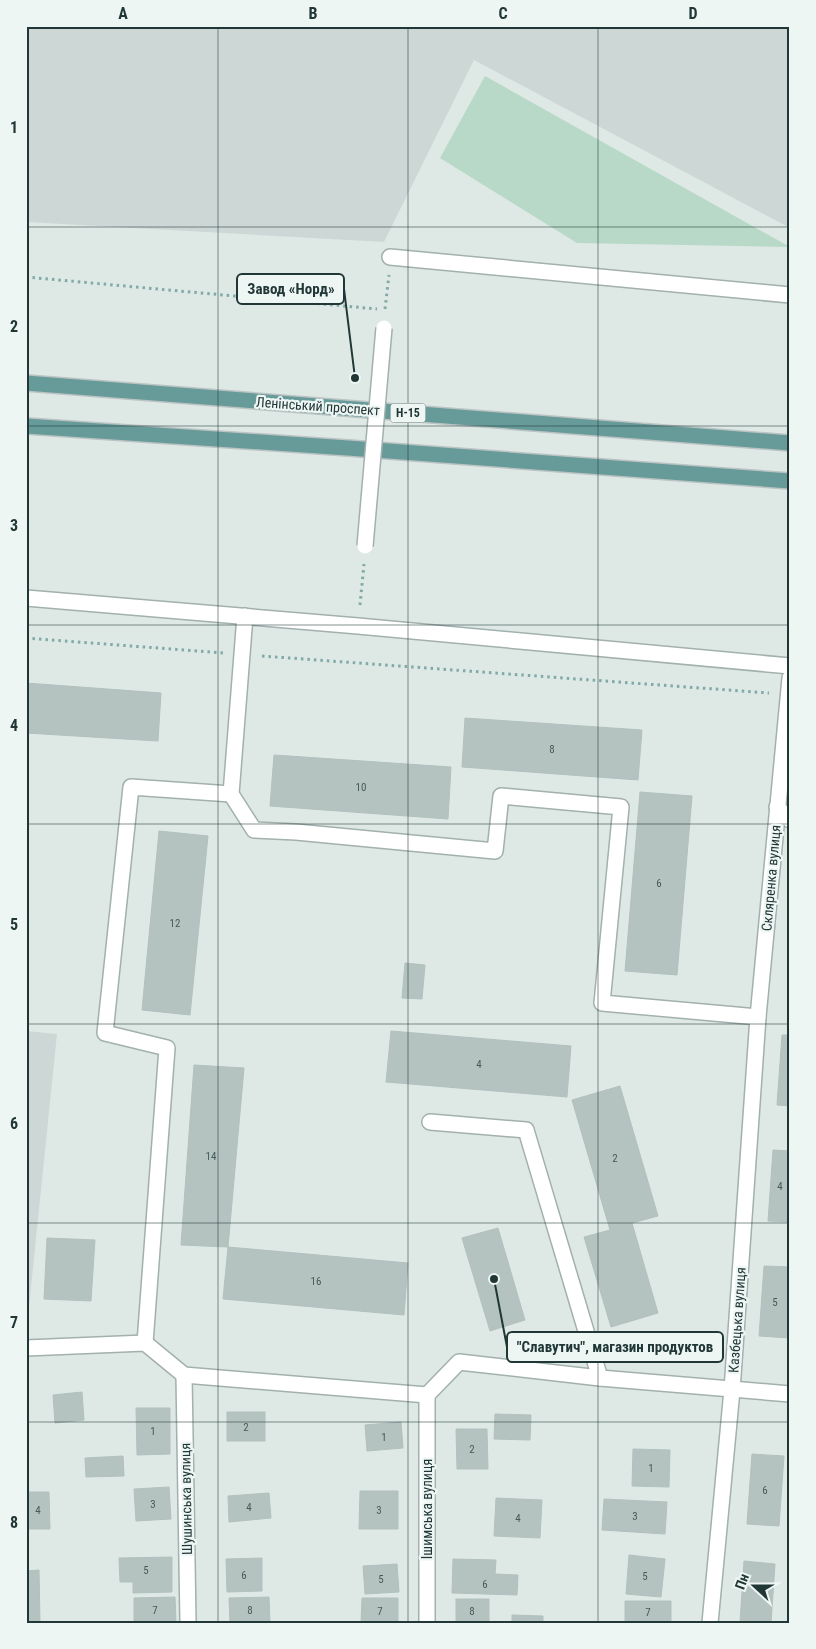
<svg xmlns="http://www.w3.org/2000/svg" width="816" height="1649" font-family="'Roboto Condensed',sans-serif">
	<rect width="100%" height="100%" fill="#dee9e6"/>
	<g fill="#cdd8d6">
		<path d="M26 26H790V228L474 60 384 242 26 222Z"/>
		<path d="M26 1031 57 1034 26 1336Z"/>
	</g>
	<path fill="#b8d9c8" d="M485 76 790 247 577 243 440 158Z"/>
	<g fill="#b4c3c0" stroke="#b1c1be">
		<path d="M26 683 161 693 158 741 26 733Z"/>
		<path d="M465 718 642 730 638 780 462 767Z"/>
		<path d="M274 755 451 767 448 819 270 806Z"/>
		<path d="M640 792 692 796 677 975 625 971Z"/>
		<path d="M159 831 208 836 190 1015 142 1010Z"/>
		<path d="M405 963 425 965 422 999 402 998Z"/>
		<path d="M391 1031 571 1046 567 1097 386 1082Z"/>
		<path d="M782 1035H790V1106L777 1105Z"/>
		<path d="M194 1065 244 1068 228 1247 181 1245Z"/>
		<path d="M620 1086 658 1216 632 1223 658 1313 611 1327 584 1237 610 1230 572 1100Z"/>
		<path d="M773 1150 790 1151V1222L768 1221Z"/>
		<path d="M498 1228 525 1320 490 1331 462 1238Z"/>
		<path d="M47 1238 95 1240 91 1301 44 1299Z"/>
		<path d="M228 1247 408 1263 404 1315 223 1299Z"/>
		<path d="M764 1266 790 1267V1338L759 1336Z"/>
		<path d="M82 1392 84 1420 55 1423 53 1395Z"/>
		<path d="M136 1408H170V1454L137 1455Z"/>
		<rect x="227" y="1412" width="38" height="29"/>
		<path d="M495 1414 531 1415 530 1440 494 1439Z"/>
		<path d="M401 1422 403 1448 367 1451 365 1425Z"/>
		<path d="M456 1429H487L488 1469H457Z"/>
		<path d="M633 1449 670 1450 669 1487 632 1486Z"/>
		<path d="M752 1454 784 1456 779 1526 747 1524Z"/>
		<path d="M123 1456 124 1476 86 1477 85 1458Z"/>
		<path d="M169 1487 171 1519 136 1521 134 1489Z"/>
		<path d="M360 1491H398V1529H359Z"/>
		<path d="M26 1492H49L50 1529H26Z"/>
		<path d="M269 1493 271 1518 229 1522 228 1496Z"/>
		<path d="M496 1498 542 1500 540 1538 494 1536Z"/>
		<path d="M604 1499 667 1502 665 1534 602 1530Z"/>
		<path d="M629 1555 665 1559 661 1597 626 1594Z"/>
		<path d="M172 1557V1592L133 1593V1582H120L119 1558Z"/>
		<path d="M262 1558V1591L227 1592 226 1559Z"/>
		<path d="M453 1559 496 1560 495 1574 518 1575 517 1595 452 1593Z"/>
		<path d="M744 1561 775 1564 771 1623H740Z"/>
		<path d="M397 1564 399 1592 365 1594 363 1566Z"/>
		<path d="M39 1570 40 1623H26V1571Z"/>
		<path d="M175 1597 176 1623H134V1598Z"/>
		<path d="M269 1597 270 1623H230L229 1598Z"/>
		<path d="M362 1598H398V1623H361Z"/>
		<rect x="456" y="1599" width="33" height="24"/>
		<rect x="625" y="1601" width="46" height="22"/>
		<path d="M512 1615 543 1616V1623H512Z"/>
	</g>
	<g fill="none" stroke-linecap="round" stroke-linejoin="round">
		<g stroke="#a2b0ae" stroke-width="18">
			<g id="service">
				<path d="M390 257 790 295"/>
				<path d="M245 616 231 794 254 830 296 832 495 851 501 796 621 807 602 1003 758 1017"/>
				<path d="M777 807 790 820"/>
				<path d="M430 1122 526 1130 600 1378"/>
				<path d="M145 1343 167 1048 105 1033 131 787 231 794"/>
			</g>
		</g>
		<g stroke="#a2b0ae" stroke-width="18">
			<g id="minor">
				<path d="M26 598 358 626 790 666"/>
				<path d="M26 1348 145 1343 184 1375 427 1395 459 1362 600 1378 790 1394"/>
				<path d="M184 1375 188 1623"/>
				<path d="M427 1623V1395"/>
				<path d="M710 1623 732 1390 758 1017 790 678"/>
			</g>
		</g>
		<g stroke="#bcc3c3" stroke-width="18">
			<g id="primary">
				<path d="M26 383 790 443"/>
				<path d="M26 426 348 448 790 481"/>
			</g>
		</g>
		<g stroke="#81aaa6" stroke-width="3" stroke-dasharray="2.5 4" stroke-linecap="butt">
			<path d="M26 277 377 309"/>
			<path d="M385 309 389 275"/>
			<path d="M360 605 364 564"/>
			<path d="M26 638 223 653"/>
			<path d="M262 656 769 693"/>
		</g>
		<use href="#service" stroke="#fff" stroke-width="15"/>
		<use href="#minor" stroke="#fff" stroke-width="15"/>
		<use href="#primary" stroke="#669b9a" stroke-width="15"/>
		<g stroke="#a2b0ae" stroke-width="18" stroke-linecap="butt">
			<path id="pedestrian-bridge" d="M365 546 384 328"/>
		</g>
		<use href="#pedestrian-bridge" stroke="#fff" stroke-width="15"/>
	</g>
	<path fill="none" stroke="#213736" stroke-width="1" stroke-opacity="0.55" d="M218 26V1623M408 26V1623M598 26V1623M26 227H790M26 426H790M26 625H790M26 824H790M26 1024H790M26 1223H790M26 1422H790"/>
	<g text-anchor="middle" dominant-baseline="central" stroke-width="4.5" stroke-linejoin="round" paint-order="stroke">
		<g font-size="11" fill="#465a58">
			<text x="552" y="749">8</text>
			<text x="361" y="787">10</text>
			<text x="659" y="883">6</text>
			<text x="175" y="923">12</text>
			<text x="479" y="1064">4</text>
			<text x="211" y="1156">14</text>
			<text x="615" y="1158">2</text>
			<text x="780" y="1186">4</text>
			<text x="316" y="1281">16</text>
			<text x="775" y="1302">5</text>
			<text x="246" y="1427">2</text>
			<text x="153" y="1431">1</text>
			<text x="384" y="1437">1</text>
			<text x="472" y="1449">2</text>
			<text x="651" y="1468">1</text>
			<text x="765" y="1490">6</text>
			<text x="153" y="1504">3</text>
			<text x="249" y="1507">4</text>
			<text x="38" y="1510">4</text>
			<text x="379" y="1510">3</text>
			<text x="635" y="1516">3</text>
			<text x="518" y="1518">4</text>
			<text x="146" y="1570">5</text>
			<text x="244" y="1575">6</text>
			<text x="645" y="1576">5</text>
			<text x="381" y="1579">5</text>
			<text x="485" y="1584">6</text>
			<text x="155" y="1610">7</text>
			<text x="250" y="1610">8</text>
			<text x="380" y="1611">7</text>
			<text x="472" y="1611">8</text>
			<text x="648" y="1612">7</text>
		</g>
		<rect fill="#eef6f4" stroke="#5e706f" stroke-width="1" x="390.5" y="403.5" width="35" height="19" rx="4"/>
		<g font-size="12" font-weight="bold" fill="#213736">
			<text x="408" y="413">Н-15</text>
		</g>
		<g font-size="14" fill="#213736" stroke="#eef6f4">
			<text transform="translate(318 406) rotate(4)">Ленінський проспект</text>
			<text transform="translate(771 878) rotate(-85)">Скляренка вулиця</text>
			<text transform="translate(737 1320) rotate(-86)">Казбецька вулиця</text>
			<text transform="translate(186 1499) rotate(-91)">Шушинська вулиця</text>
			<text transform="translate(427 1509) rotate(-90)">Ішимська вулиця</text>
		</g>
	</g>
	<path fill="none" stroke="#213736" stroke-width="2" d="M355 378L344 289M494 1279L507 1347"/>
	<g fill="#213736" stroke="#eef6f4" stroke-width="2">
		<circle cx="355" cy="378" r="5"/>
		<circle cx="494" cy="1279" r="5"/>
	</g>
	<g fill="#eef6f4" stroke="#213736" stroke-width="2">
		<rect x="237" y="274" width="107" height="30" rx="5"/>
		<rect x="507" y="1332" width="216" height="30" rx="5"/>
	</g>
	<g font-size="15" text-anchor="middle" font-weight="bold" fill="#213736">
		<text x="291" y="294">Завод «Норд»</text>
		<text x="615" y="1352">"Славутич", магазин продуктов</text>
	</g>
	<rect width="816" height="1649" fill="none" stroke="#eef6f4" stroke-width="55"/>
	<g transform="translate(754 1586) rotate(291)" stroke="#eef6f4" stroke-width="4" paint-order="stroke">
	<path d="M0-4L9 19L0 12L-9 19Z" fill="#213736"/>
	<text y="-8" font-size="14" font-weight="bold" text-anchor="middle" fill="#213736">Пн</text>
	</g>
	<rect x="28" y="28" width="760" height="1594" fill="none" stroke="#213736" stroke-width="2"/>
	<g font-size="16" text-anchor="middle" font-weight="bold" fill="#213736">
		<text x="123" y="19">A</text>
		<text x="313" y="19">B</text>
		<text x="503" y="19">C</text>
		<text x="693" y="19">D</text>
		<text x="14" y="133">1</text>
		<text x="14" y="332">2</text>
		<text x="14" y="531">3</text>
		<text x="14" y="731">4</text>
		<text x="14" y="930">5</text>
		<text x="14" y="1129">6</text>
		<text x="14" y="1328">7</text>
		<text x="14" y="1528">8</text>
	</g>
</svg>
